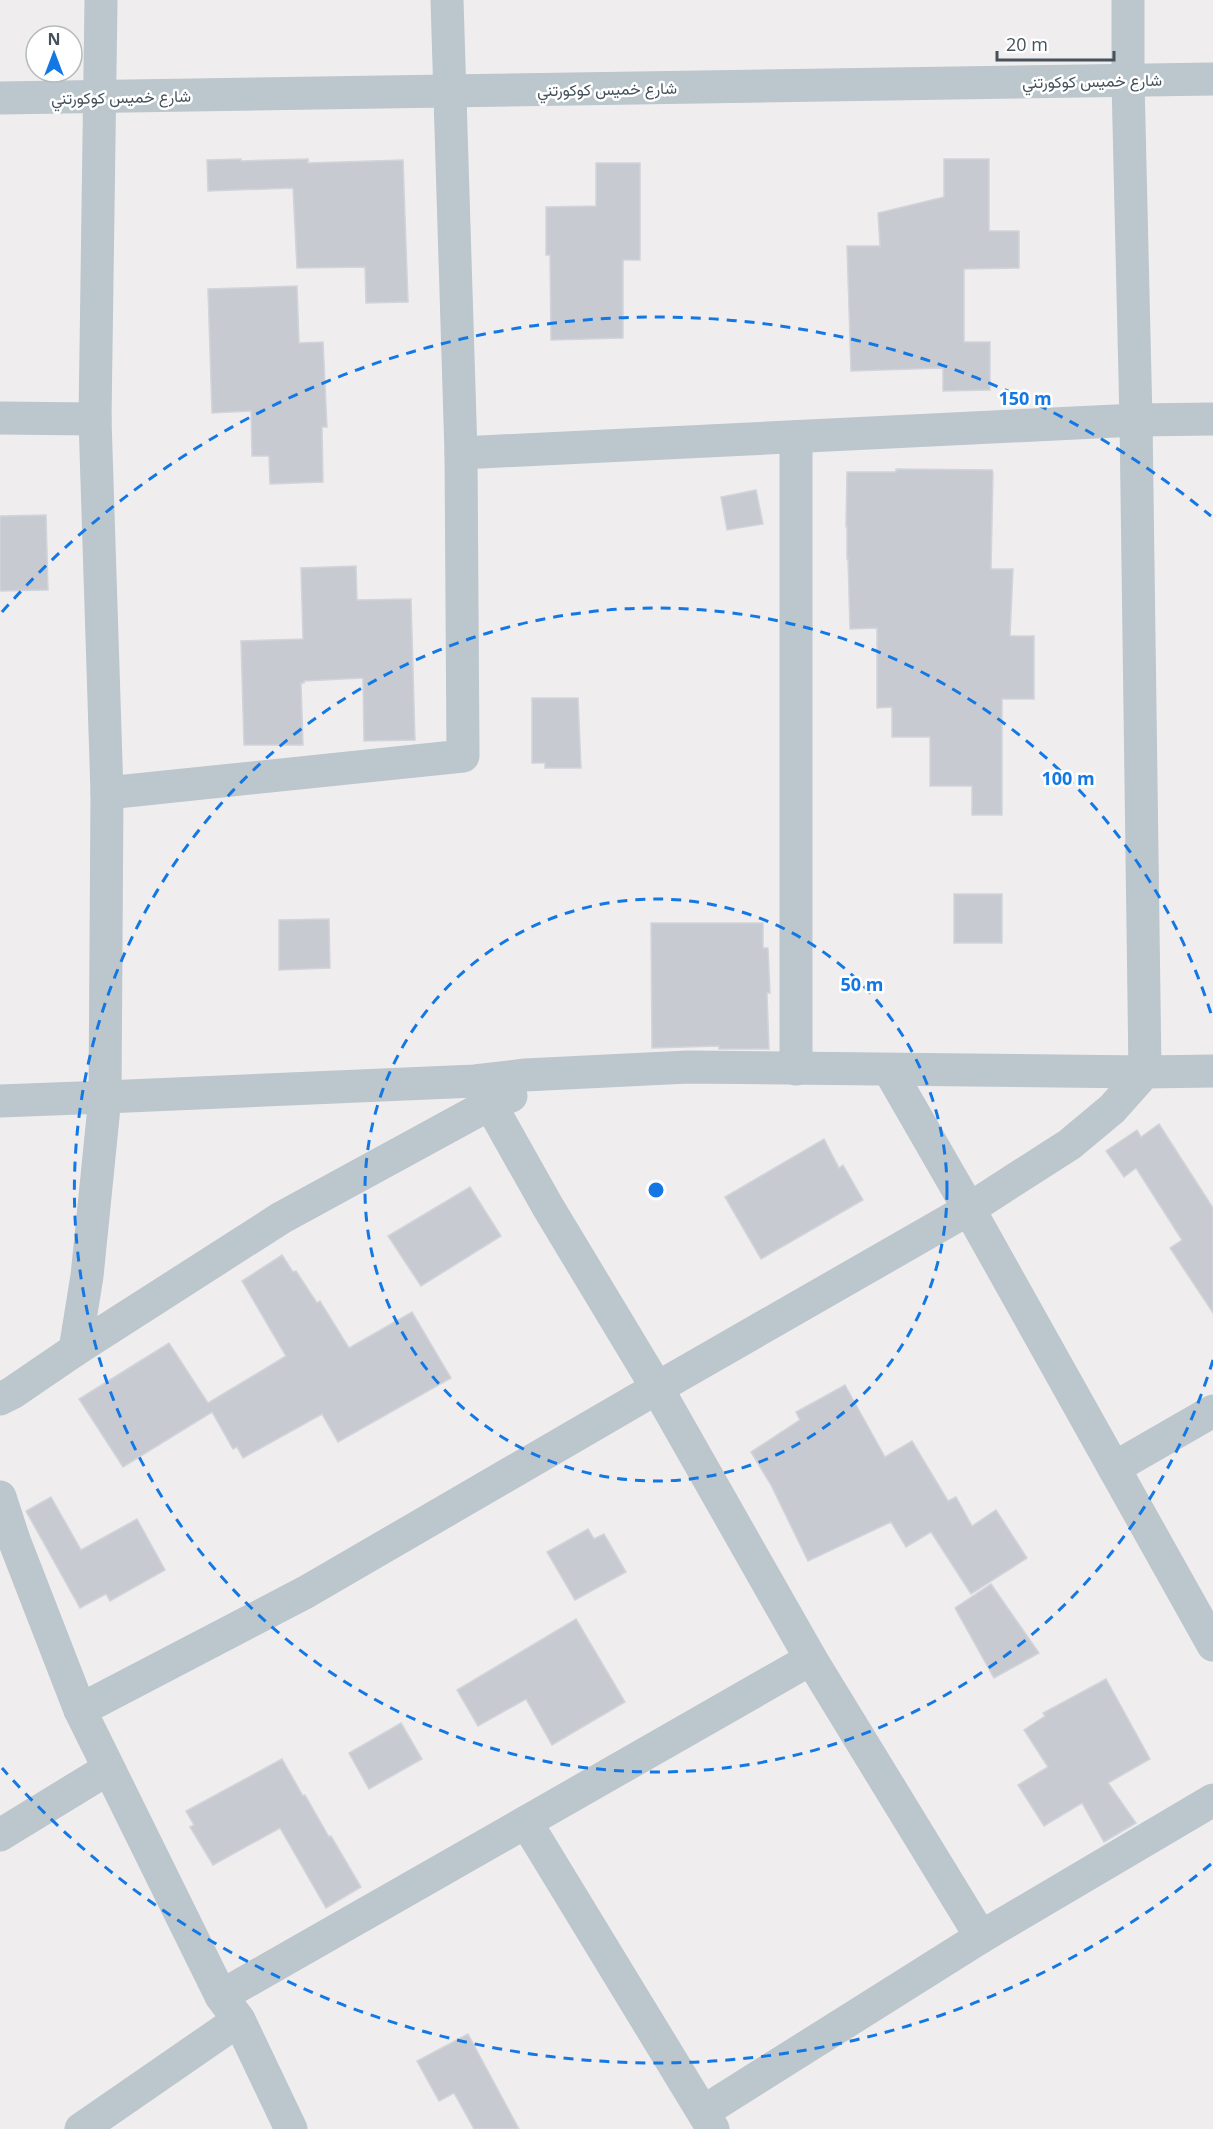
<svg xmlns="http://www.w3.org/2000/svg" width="1213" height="2129" font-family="'Open Sans',Vazirmatn,sans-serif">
	<rect width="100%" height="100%" fill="#f0edee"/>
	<g fill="#c7cbd1" stroke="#d1d4da" stroke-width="1.5">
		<path d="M241 159V161L308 159V163L403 160 408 302 366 303 365 267 297 268 293 188 208 191 207 160Z"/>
		<path d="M944 159H989V231H1019V268L964 269V342H990V390L943 391V368L851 371 847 246H880L878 213 944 197Z"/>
		<path d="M596 163H640V260H623V338L551 340 550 255H546V207L596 206Z"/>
		<path d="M297 286 299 343 323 342 327 427H322L323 482 270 484 269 456H252L251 411 212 413 208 289Z"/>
		<path d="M896 469 992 470 993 473 991 569H1013L1010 636H1034V699H1002V815H972V786H930V737H892V707L877 708V628L850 629 848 559H847V527H846L847 472H896Z"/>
		<path d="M756 490 763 524 727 530 721 497Z"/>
		<path d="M46 515 48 590 0 591V516Z"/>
		<path d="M356 566 357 600 411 599 415 740 364 741 363 678 304 681V683H301L303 745H244L241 641 303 639 301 568Z"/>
		<path d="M532 698H578L581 768H545V763H532Z"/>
		<rect x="954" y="894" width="48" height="49"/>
		<path d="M329 919 330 968 279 970V920Z"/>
		<path d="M651 923H763V948H768L770 993H767L769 1049H719V1046L652 1048Z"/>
		<path d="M1159 1124 1213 1208V1313L1170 1248 1182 1240 1136 1168 1124 1177 1106 1151 1137 1130 1141 1137Z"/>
		<path d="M824 1139 839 1168 843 1165 863 1200 761 1259 725 1197Z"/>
		<path d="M470 1187 501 1236 421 1286 388 1236Z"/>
		<path d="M282 1255 293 1272 296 1271 317 1303 320 1301 349 1348 412 1312 451 1378 338 1442 322 1414 243 1458 237 1447 233 1449 212 1412 123 1467 79 1399 169 1343 208 1403 286 1356 242 1281Z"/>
		<path d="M845 1385 885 1457 912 1441 948 1501 956 1497 972 1526 996 1510 1027 1558 971 1594 931 1532 906 1547 891 1522 808 1561 771 1485 751 1452 800 1420 796 1412Z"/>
		<path d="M51 1497 81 1550 137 1519 165 1570 110 1601 106 1594 80 1608 26 1511Z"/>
		<path d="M588 1529 594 1539 604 1534 626 1572 575 1600 547 1552Z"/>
		<path d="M991 1584 1039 1653 994 1678 955 1608Z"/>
		<path d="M576 1619 625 1702 552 1745 526 1699 478 1726 457 1690Z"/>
		<path d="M1106 1679 1150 1759 1108 1783 1136 1823 1104 1842 1082 1803 1044 1826 1018 1785 1048 1767 1024 1730 1045 1716 1043 1713Z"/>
		<path d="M401 1723 422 1759 369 1789 349 1753Z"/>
		<path d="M282 1759 303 1796 305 1795 329 1837 331 1836 361 1887 326 1908 280 1828 213 1865 190 1827 194 1825 186 1811Z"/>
		<path d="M468 2034 519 2129H474L454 2093 439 2101 417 2061Z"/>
	</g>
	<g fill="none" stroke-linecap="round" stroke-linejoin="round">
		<g stroke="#bbc6cd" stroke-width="33">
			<path d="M447 0 461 453 1136 420 1213 419"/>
			<path d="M0 98 1213 79"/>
			<path d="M0 418 95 419"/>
			<path d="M796 437V1069"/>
			<path d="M107 793 463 756 461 453"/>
			<path d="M889 1070 969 1209 1213 1645"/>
			<path d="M0 1101 105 1097 107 793 95 419 101 0"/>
			<path d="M490 1104 548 1207 657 1388 811 1659 981 1937 1213 1800"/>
			<path d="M75 1350 281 1218 490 1104 511 1096"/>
			<path d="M0 1399 12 1393 75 1350 87 1276 105 1097 475 1081 525 1075 688 1067 1145 1072 1136 420 1128 81V0"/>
			<path d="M1114 1468 1213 1411"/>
			<path d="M0 1497 14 1540 80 1710 221 1996 239 2020 291 2129"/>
			<path d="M80 1710 306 1592 657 1388 969 1209 1070 1144 1112 1109 1145 1072 1213 1071"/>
			<path d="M526 1822 811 1659"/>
			<path d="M0 1835 108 1769"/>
			<path d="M221 1996 526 1822 713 2129"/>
			<path d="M703 2112 981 1937"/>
			<path d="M81 2129 239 2020"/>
		</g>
	</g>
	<g fill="none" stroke="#1478e4" stroke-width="3" stroke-dasharray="10 8">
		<circle cx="656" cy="1190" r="291"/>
		<path d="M1213 1360A582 582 0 1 1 1213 1020"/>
		<path d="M1211 1864A873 873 0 0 1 2 1768M2 612A873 873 0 0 1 1211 516"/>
	</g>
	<g text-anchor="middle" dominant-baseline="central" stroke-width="5" stroke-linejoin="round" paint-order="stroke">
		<g font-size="16" fill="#45525c" stroke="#fff">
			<text transform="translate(1092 81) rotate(-1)">شارع خميس كوكورتني</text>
			<text transform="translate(607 89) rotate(-1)">شارع خميس كوكورتني</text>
			<text transform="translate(121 97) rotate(-1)">شارع خميس كوكورتني</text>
		</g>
	</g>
	<circle cx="656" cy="1190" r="9" fill="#1478e4" stroke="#fff" stroke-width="3"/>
	<g font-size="18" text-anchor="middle" font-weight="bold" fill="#1478e4" stroke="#fff" stroke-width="5" stroke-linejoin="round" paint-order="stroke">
		<text x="1025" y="405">150 m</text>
		<text x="1068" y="785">100 m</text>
		<text x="862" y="991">50 m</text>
	</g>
	<g transform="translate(54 54)"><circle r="28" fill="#ffffff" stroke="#b5babe" stroke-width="1.5"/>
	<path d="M0-4.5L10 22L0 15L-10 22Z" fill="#1478e4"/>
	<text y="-9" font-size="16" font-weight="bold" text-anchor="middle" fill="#45525c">N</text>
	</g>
	<path d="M997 51v9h117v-9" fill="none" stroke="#45525c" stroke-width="3"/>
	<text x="1006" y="51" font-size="18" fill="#45525c" stroke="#ffffff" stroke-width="4.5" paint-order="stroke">20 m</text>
</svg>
